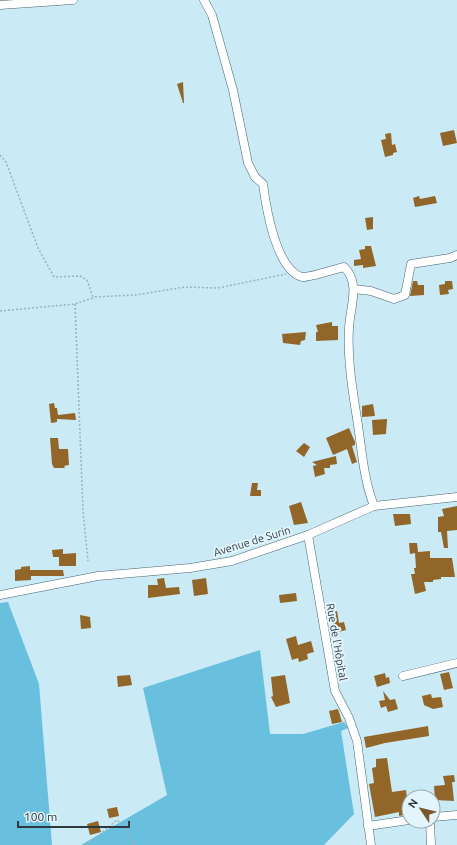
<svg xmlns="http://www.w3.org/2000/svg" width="457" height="845" font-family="Ubuntu,sans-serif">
	<rect width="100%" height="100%" fill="#caeaf6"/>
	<g fill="#68bfde">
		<path d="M8 602 39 684 52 845H0V603Z"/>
		<path d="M260 650 270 734H303L344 722 348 728 341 731 354 814 324 845H81L167 795 143 688Z"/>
	</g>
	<g fill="#916628">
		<path d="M183 82 184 103H183L177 84Z"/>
		<path d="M454 130 457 143 443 146 440 133Z"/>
		<path d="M391 133 392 145 395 144 397 152 393 153V155L385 157 381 140 386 139 385 134Z"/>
		<path d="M419 196 420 199 435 196 437 203 415 207 413 198Z"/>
		<path d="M373 217V229L367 230 365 218Z"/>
		<path d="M365 246H371L376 266 363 268V265L354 266V260L361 259 359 250 365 249Z"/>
		<path d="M413 281H417L418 285H424V295L410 296Z"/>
		<path d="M445 281H452L453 289 448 290 449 294 440 295 439 285 445 284Z"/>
		<path d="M332 322V326H338V340L316 341V332H318L316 325Z"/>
		<path d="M306 332 305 340 301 341 300 345 283 343 282 334Z"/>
		<path d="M54 403 55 408H57L58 415 75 413 76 420 57 419V422L51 423 49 404Z"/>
		<path d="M373 404 375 416 362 417V406Z"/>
		<path d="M387 419 386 434 373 435 372 420Z"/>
		<path d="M349 428 355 442V445L352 446 357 462 352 464 347 449 333 455 326 438Z"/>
		<path d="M50 438H58L59 449H68L69 465 64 466 65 468H54L52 464Z"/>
		<path d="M304 443 310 447 304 457 296 451Z"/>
		<path d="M336 456 337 464 330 465V468H324L325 474 315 477 313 466 317 465 312 462Z"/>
		<path d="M252 483H258L257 490H261V496H250Z"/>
		<path d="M301 502 308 523 294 525 289 506Z"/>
		<path d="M457 506V530L447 531 448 548H444L441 532H438V517L444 516 442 509Z"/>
		<path d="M393 514H410L411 524 395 526Z"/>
		<path d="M409 543H417L418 552 430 551V558H452L455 577H441V579L433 580V582H424L426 591 415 594 411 574H415L414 568H416L415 553 410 554Z"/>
		<path d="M63 549V554L76 553V566H59V557H53L52 550Z"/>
		<path d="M30 566V570H63L64 576H31V580L15 581V570L21 569V567Z"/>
		<path d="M164 578 166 588 179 587 180 594 148 598V585H158L157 579Z"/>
		<path d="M206 578 208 594 194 596 192 580Z"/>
		<path d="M296 593 297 601 280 603 279 595Z"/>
		<path d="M337 611 339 623 344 622 346 630 334 633 329 613Z"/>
		<path d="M80 615 90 617 91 628 81 629Z"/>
		<path d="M296 636 298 645 311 641 314 652 307 654 308 659 299 662 298 658 292 660 286 639Z"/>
		<path d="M449 672 453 688 444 690 440 674Z"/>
		<path d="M385 673 386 678 389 677 390 683 377 687 374 676Z"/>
		<path d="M130 675 132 685 118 687 117 676Z"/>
		<path d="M285 675 290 703 276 707 271 697 273 696 271 677Z"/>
		<path d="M383 691 390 700 395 699 398 709 388 712 386 706 381 708 379 701 385 700Z"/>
		<path d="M431 694 432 698 441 697 443 707 433 709 424 705 422 696Z"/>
		<path d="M338 709 342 722 332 724 329 711Z"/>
		<path d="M428 726 429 736 385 743 366 748 364 737Z"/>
		<path d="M387 758 392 792 406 790 409 814 399 816V812L375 817 369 784 374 783 372 768 376 767V759Z"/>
		<path d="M454 775 455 782H452L454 801 435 800 434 786 445 785 443 776Z"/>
		<path d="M117 807 119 816 109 818 107 809Z"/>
		<path d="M98 821 101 832 90 835 87 824Z"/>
	</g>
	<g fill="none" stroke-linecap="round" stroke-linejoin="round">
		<g stroke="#47636e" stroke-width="9">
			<g id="minor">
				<path d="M204 0 212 15 233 90 248 163 255 177 263 184C266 207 276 270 302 277 309 278 335 269 344 267 361 283 350 307 349 328 347 360 353 393 358 425 362 453 364 480 374 506"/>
				<path d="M0 5 73 0"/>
				<path d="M354 289 371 291 394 299 405 295 411 264 450 258 457 255"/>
				<path d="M308 535 335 691 349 718 357 741 371 845"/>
				<path d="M0 595 98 576 190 568 232 561 308 535 374 506 457 497"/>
				<path d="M403 676 457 663"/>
				<path d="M433 817 457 815"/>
				<path d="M430 821 431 845"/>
				<path d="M368 826 409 820"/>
			</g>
		</g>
		<g stroke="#99b3bd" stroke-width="1.5" stroke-dasharray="2 2" stroke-linecap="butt">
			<path d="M0 155 6 162 38 248 54 277 80 276 87 280 93 297 135 295 185 287 218 288 286 274"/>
			<path d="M75 304 83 511 88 561"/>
			<path d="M0 311 75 304 93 298"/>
			<path d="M87 845 117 820 125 827 134 845"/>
		</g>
		<use href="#minor" stroke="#fff" stroke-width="8"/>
	</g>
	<g text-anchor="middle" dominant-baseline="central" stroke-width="4" stroke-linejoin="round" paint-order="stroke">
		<g font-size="11" fill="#2d393e" stroke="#e2f4fc">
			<text transform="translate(252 541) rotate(-17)">Avenue de Surin</text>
			<text transform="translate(337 642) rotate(80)">Rue de l'Hôpital</text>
		</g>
	</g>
	<g transform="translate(421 809) rotate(305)"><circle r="19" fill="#e2f4fc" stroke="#9aa9b0"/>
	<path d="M0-3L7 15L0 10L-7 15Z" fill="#77572d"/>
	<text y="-6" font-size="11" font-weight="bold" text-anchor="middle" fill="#2d393e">N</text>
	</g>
	<path d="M18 821v6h111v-6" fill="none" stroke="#2d393e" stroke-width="2"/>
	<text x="24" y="821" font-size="12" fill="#2d393e" stroke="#e2f4fc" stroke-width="3" paint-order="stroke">100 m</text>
</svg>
